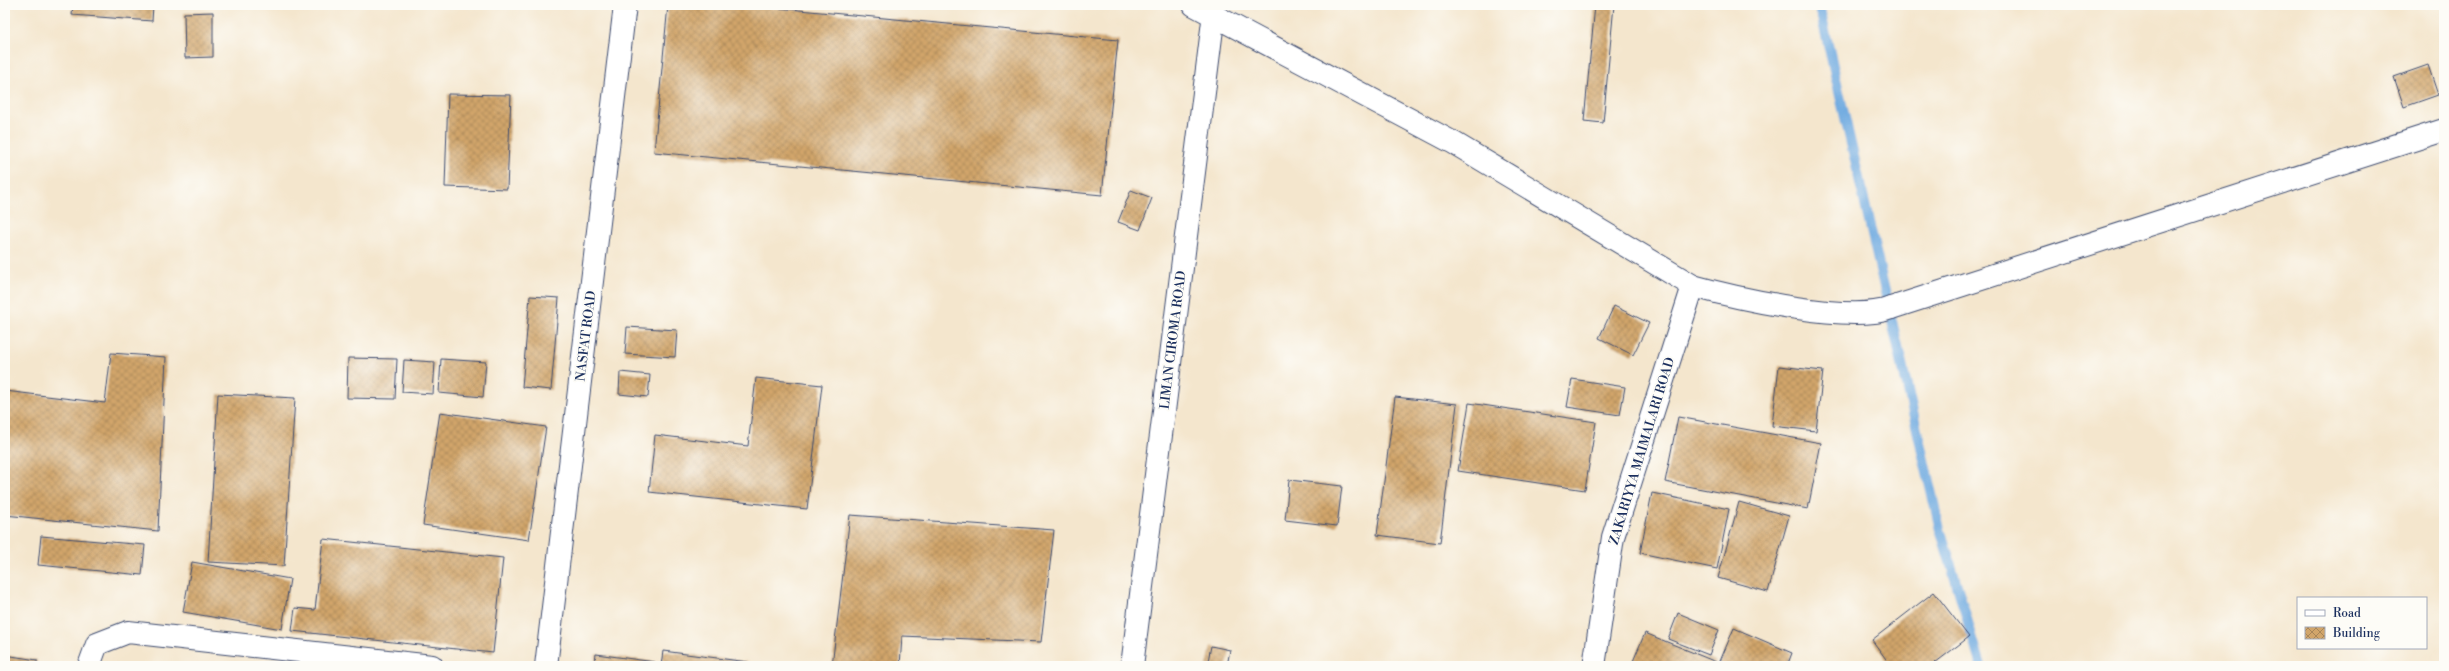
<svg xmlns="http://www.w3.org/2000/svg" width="2449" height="671" font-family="'Libre Bodoni',serif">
	<defs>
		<pattern id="building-cross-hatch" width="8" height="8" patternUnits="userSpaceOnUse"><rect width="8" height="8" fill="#d1a56a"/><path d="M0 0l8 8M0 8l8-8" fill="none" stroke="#a9875a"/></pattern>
	</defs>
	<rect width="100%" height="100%" fill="#fdfcf7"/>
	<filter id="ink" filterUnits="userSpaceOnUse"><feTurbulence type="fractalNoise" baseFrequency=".025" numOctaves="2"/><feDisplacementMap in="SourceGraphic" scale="8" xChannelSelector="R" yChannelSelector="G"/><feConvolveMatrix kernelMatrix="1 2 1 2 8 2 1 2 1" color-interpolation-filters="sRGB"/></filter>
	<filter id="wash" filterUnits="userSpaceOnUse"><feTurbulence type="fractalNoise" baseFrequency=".012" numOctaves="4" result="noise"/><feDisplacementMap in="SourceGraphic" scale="16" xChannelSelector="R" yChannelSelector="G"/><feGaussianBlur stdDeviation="0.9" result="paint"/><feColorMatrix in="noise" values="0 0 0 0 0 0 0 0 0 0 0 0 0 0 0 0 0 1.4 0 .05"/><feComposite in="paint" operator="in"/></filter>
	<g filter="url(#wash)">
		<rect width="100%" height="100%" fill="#f4e6cd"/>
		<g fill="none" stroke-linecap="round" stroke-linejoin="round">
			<path stroke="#6faae0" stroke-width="10" d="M1819 5 1939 525 1981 666"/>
		</g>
		<g id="blocks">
			<g fill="url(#building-cross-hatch)">
				<path d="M73 5H153L152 21 72 15Z"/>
				<path d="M668 5H746L1118 40 1102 195 654 152Z"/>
				<path d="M1595 5H1614L1603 123 1584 121Z"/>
				<path d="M213 12V57L185 58 184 13Z"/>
				<path d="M2428 65 2438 95 2404 107 2394 77Z"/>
				<path d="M448 94 511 95 507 189 445 187Z"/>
				<path d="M1131 190 1152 198 1140 230 1118 222Z"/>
				<path d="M530 296 559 298 551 390 522 387Z"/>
				<path d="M1614 306 1649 323 1633 355 1599 338Z"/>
				<path d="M627 327 677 330 675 357 625 354Z"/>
				<path d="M111 353 166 357 158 531 5 515V391L105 403Z"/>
				<path d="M348 358 397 359 395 399 347 398Z"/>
				<path d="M441 359 486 362 483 397 439 393Z"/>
				<path d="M404 360 435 362 433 394 402 392Z"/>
				<path d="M1779 366 1823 371 1816 431 1772 426Z"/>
				<path d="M620 372 650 375 648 397 619 394Z"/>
				<path d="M756 378 822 385 807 509 649 492 655 435 748 446Z"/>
				<path d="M1572 379 1625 387 1620 415 1567 407Z"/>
				<path d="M218 394 295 398 284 566 208 562Z"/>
				<path d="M1395 397 1457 404 1440 543 1377 535Z"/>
				<path d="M1469 403 1596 422 1585 490 1458 471Z"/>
				<path d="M440 412 546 427 529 540 423 525Z"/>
				<path d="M1678 417 1821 443 1808 509 1665 482Z"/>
				<path d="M1289 480 1342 486 1337 526 1285 520Z"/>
				<path d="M1652 493 1729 509 1717 569 1640 553Z"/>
				<path d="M1739 502 1789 516 1768 592 1718 578Z"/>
				<path d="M850 515 1054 530 1041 642 902 636 900 666H832Z"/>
				<path d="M41 536 145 545 142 575 38 565Z"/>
				<path d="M323 539 503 558 493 653 292 631 295 608 315 610Z"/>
				<path d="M192 562 290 579 282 629 183 612Z"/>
				<path d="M1934 592 1969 637 1931 666H1891L1872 640Z"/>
				<path d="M1678 613 1719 630 1709 655 1668 639Z"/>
				<path d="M1734 628 1792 653 1787 666H1718Z"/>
				<path d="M1645 633 1716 662 1714 666H1631Z"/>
				<path d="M1211 646 1230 650 1227 666H1207Z"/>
				<path d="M663 651 748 662V666H661Z"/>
				<path d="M596 654 655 662 654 666H594Z"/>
				<path d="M5 655 37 660V666H5Z"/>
			</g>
		</g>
	</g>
	<g filter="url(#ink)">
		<use href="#blocks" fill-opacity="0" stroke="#3c4a6f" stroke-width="1"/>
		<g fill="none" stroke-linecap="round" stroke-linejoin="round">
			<g stroke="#3c4a6f" stroke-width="24">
				<g id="minor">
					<path d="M1891 308 2444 130"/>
					<path d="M89 666 97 644 128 632 432 666"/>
					<path d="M546 666 625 5"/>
					<path d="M1132 666 1214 13"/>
					<path d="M1594 666 1613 537 1693 286"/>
				</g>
			</g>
			<g stroke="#3c4a6f" stroke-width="24">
				<path id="tertiary" d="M1194 5 1454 143 1693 286C1736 298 1851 324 1891 308"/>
			</g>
			<use href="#minor" stroke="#fff" stroke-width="22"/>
			<use href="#tertiary" stroke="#fff" stroke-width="22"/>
		</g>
	</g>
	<g text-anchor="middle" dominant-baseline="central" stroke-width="4" stroke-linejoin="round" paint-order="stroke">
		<g font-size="13" fill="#1b2f5e" stroke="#fdfcf7">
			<text transform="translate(586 336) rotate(-83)">NASFAT ROAD</text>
			<text transform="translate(1173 340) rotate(-83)">LIMAN CIROMA ROAD</text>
			<text transform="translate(1642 451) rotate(-73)">ZAKARIYYA MAIMALARI ROAD</text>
		</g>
	</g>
	<rect width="2449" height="671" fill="none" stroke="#fdfcf7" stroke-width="20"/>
	<rect x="2297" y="597" width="130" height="52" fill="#fdfcf7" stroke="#a3aaba"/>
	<rect x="2305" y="610" width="20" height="6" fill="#ffffff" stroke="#a3aaba"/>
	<text x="2333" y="617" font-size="12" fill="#1b2f5e">Road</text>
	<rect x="2305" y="627" width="20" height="12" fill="url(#building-cross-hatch)" stroke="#a3aaba"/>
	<text x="2333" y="637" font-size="12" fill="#1b2f5e">Building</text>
</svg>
